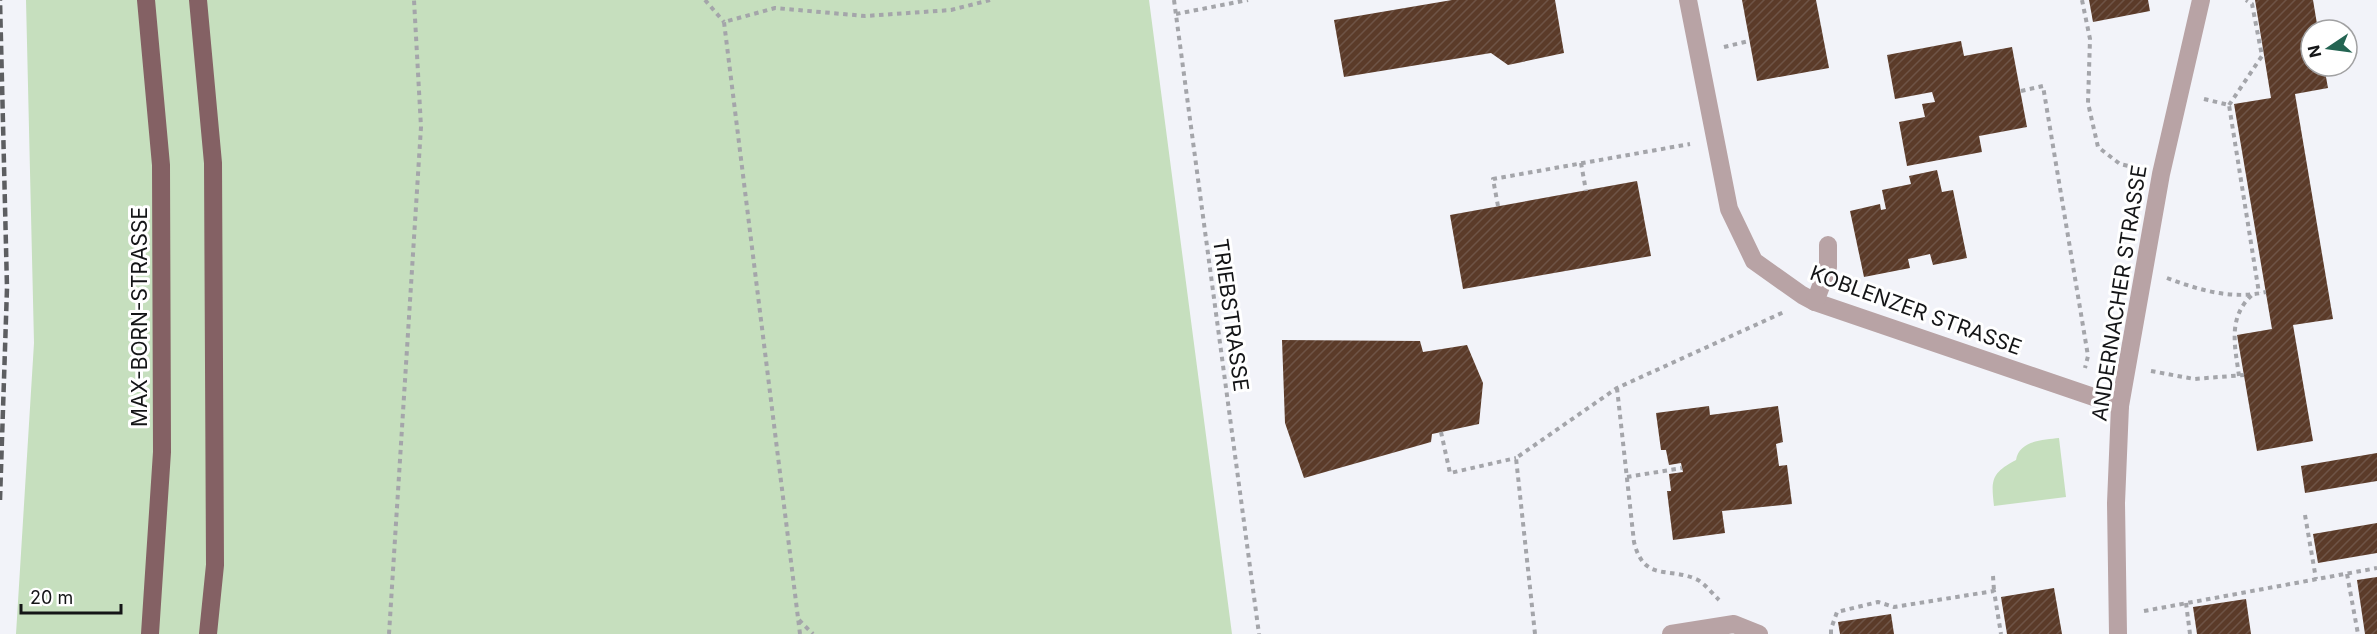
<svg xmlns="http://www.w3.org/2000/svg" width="2377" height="634" font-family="Inter,sans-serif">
	<defs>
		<pattern id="building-hatch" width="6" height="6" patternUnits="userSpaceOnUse" patternTransform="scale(1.5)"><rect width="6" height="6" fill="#5b3b29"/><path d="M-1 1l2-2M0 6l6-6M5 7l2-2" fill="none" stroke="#6e5446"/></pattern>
	</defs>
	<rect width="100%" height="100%" fill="#f2f3f9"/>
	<g fill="#c6dfbe">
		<path d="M26 0H1149L1232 634H16L34 343Z"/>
		<path d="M2059 438 2066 497 1994 506C1991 480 1991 473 2016 460 2019 440 2044 440 2059 438Z"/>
	</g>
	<g fill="url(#building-hatch)">
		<path d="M1452 0H1555L1564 53 1508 65 1491 53 1344 77 1334 20Z"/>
		<path d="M1742 0H1816L1829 68 1757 81Z"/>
		<path d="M2089 0H2148L2150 11 2093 22Z"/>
		<path d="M2255 0H2313L2318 30H2311V66H2324L2328 88 2295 94 2333 319 2293 325 2313 441 2257 451 2237 335 2272 329 2234 104 2271 98Z"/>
		<path d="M1961 41 1964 56 2012 47 2027 127 1979 136 1982 152 1907 166 1899 122 1925 117 1922 104 1935 102 1932 92 1895 99 1887 55Z"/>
		<path d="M1937 170 1942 192 1953 190 1967 258 1933 265 1930 254 1908 259 1910 268 1864 277 1850 211 1880 204 1881 210 1886 209 1882 190 1911 184 1909 176Z"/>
		<path d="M1637 181 1651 256 1463 289 1450 215Z"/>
		<path d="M1282 340 1420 341 1423 352 1467 345 1483 383 1479 424 1432 434 1431 442 1304 478 1285 423Z"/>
		<path d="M1709 406 1710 415 1778 406 1783 442 1776 444 1779 466 1787 465 1792 504 1722 511 1725 533 1673 540 1667 491H1671L1669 474 1683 472 1682 468 1681 463 1669 465 1666 450H1661L1656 413Z"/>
		<path d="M2377 453V481L2305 493 2301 466Z"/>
		<path d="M2377 523V553L2318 563 2313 534Z"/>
		<path d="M2377 577V634H2365L2357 580Z"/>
		<path d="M2054 588 2062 634H2007L2001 597Z"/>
		<path d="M2246 599 2251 634H2197L2193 607Z"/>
		<path d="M1891 614 1894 634H1840L1838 622Z"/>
	</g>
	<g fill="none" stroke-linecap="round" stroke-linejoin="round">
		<g stroke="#a4a5aa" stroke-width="4" stroke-dasharray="4.5 4.5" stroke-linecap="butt">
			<path d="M705 0 724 22"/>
			<path d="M1174 0 1259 634"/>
			<path d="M2082 0 2090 39 2088 103 2098 147 2120 164 2137 168"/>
			<path d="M1176 14 1248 0"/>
			<path d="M1724 47 1749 41"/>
			<path d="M2021 91 2043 86 2088 356 2085 368"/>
			<path d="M2204 99 2229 105 2259 293"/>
			<path d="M2229 105 2262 56 2252 4 2246 0"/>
			<path d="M1581 163 1586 191"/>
			<path d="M1498 206 1493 179 1690 144"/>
			<path d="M2167 278C2199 290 2232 300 2266 292"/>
			<path d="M2151 371 2194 379 2244 375"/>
			<path d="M2239 376C2235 346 2227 317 2253 294"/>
			<path d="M1617 388 1634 542C1644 583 1669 566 1698 580 1705 584 1713 594 1719 600"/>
			<path d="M1441 432 1450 473 1516 458"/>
			<path d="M1627 477 1682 468"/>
			<path d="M2305 515 2316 579"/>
			<path d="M2347 574 2358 634"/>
			<path d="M1993 576 1994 591"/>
			<path d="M2186 603 2190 634"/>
			<path d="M2144 611 2377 568"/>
			<path d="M799 620 813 634"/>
			<path d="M389 634 421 127 414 0"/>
			<path d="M800 634 724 22 775 8 865 16 951 10 990 0"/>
			<path d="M1535 634 1516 458 1617 388 1784 312"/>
			<path d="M1831 634V629L1837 612 1878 602 1894 607 1994 591 2001 634"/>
		</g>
		<g stroke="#b8a3a5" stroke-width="18">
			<path d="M1688 0 1729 209 1754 261 1802 295 1815 302 2120 406"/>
			<path d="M1815 302 1828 267V245"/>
			<path d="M1671 634 1734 624 1759 634"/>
			<path d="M2118 634 2116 503 2120 406 2161 174 2201 0"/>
		</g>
		<g stroke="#846164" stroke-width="18">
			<path d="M146 0 161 165 162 452 150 634"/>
			<path d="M198 0 213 163 215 565 208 634"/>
		</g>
		<path stroke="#5d5e61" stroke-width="4.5" stroke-dasharray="9 4.5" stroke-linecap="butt" d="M0 500 7 288 0 0"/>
	</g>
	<g text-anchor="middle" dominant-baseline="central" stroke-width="6" stroke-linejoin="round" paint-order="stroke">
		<g font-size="21" fill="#141517" stroke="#fff">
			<text transform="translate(2119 293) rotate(-81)">ANDERNACHER STRASSE</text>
			<text transform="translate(1916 310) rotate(20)">KOBLENZER STRASSE</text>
			<text transform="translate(1231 315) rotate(82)">TRIEBSTRASSE</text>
			<text transform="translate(139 317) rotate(-90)">MAX-BORN-STRASSE</text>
		</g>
	</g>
	<g transform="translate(2329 48) rotate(257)"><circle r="28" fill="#ffffff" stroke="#a1a1a2" stroke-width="1.5"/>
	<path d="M0-4.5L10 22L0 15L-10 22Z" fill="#246452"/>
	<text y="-9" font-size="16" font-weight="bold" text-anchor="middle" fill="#141517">N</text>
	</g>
	<path d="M21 604v9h100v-9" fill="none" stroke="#141517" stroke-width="3"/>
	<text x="30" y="604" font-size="18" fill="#141517" stroke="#ffffff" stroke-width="4.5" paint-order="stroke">20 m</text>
</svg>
